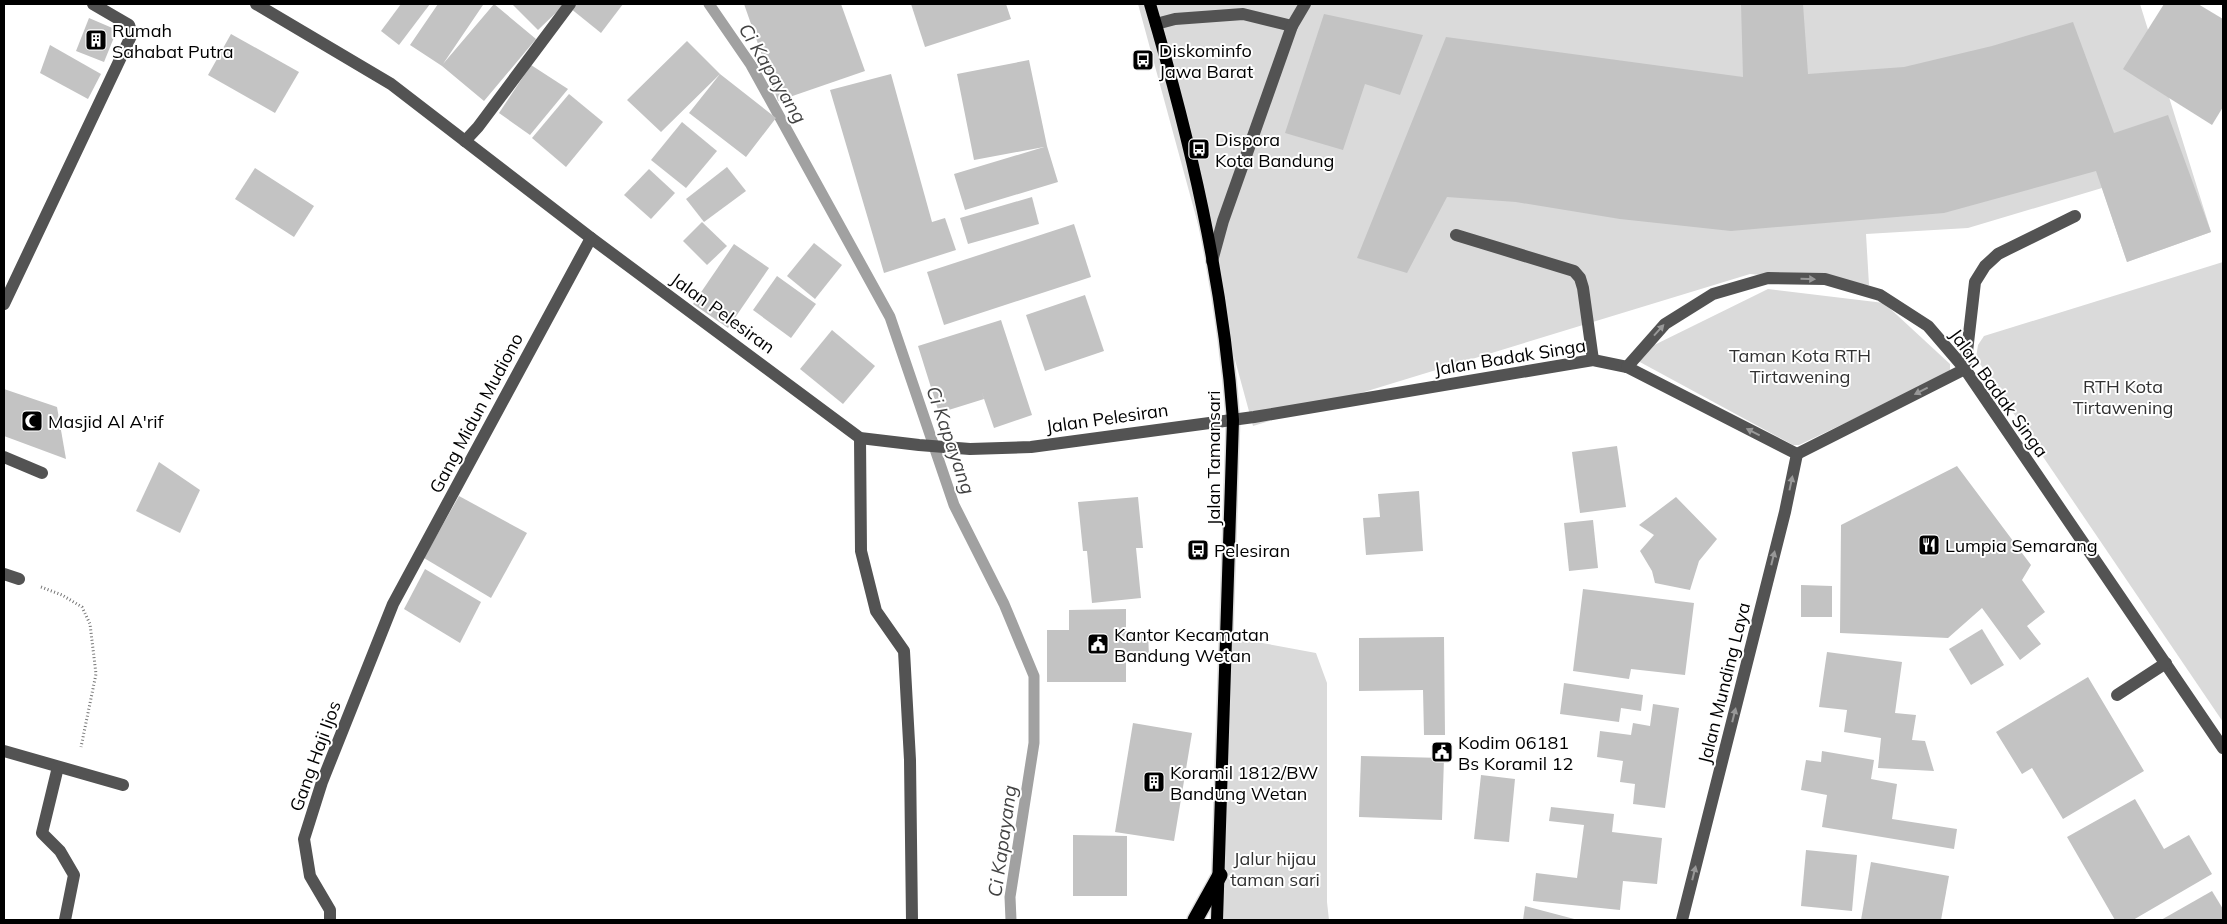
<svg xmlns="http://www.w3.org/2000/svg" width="2227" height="924" font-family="Mulish,sans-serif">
	<rect width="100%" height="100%" fill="#fff"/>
	<g fill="#dadada">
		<path d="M1138 4H2140L2211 232 2127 262 2102 188 1968 228 1866 234 1869 285 1750 274 1253 426Z"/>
		<path d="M2223 262V722L1976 358 1978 345 1984 336Z"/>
		<path d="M1768 289 1884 303 1950 364V373L1799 445H1793L1638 361V353Z"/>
		<path d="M1230 637 1316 653 1327 683V902L1329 920H1223Z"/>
	</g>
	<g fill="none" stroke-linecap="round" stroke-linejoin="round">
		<path stroke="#a1a1a1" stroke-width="11" d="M709 4 751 65 890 317 954 505 1004 604 1034 676V743L1010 897 1011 920"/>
	</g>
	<g fill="#c3c3c3">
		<path d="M401 4H430L399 45 381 31Z"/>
		<path d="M438 4 483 5 443 64 494 4 536 39 484 101 442 66 410 45Z"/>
		<path d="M512 4H565L538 30Z"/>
		<path d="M573 4H623L601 33 570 8Z"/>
		<path d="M744 4H841L865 71 778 101Z"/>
		<path d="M911 4H1006L1011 19 925 47Z"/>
		<path d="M1741 4H1803L1808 74 1904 67 1992 46 2073 22 2114 133 2168 115 2211 232 2127 262 2096 171 1944 213 1731 231 1620 219 1516 202 1447 197 1407 273 1357 258 1446 37 1743 77Z"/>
		<path d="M2164 4H2198L2223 19V107L2212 125 2123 69Z"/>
		<path d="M1324 14 1423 35 1400 95 1365 84 1343 150 1285 133Z"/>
		<path d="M89 18 117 30 104 62 76 51Z"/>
		<path d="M231 34 299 72 275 113 208 75Z"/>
		<path d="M687 41 720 74 776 118 746 157 689 113 720 74 661 132 627 100Z"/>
		<path d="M50 45 101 74 88 99 40 73Z"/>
		<path d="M1029 60 1047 146 1058 182 965 210 954 174 1044 147 974 160 957 74Z"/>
		<path d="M531 65 568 89 530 135 499 113Z"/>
		<path d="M891 74 932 222 945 218 956 250 884 273 830 90Z"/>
		<path d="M569 94 603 122 566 167 532 138Z"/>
		<path d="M682 122 717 151 686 188 651 160Z"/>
		<path d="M727 167 746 191 704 222 686 199Z"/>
		<path d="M255 168 314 206 294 237 235 199Z"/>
		<path d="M649 169 675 193 651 219 624 195Z"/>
		<path d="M1032 197 1039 224 968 244 960 218Z"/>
		<path d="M702 222 727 246 707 265 683 241Z"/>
		<path d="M1074 224 1091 277 944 325 927 272Z"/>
		<path d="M814 243 842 265 815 299 787 276Z"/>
		<path d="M734 244 769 268 728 328 693 304Z"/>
		<path d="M777 276 816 304 791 338 753 310Z"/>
		<path d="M1085 295 1104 351 1045 371 1026 315Z"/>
		<path d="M1001 320 1032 415 994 428 981 390 984 399 939 413 918 346Z"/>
		<path d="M832 330 875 366 843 404 800 369Z"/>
		<path d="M4 389 57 407 66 459 4 436Z"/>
		<path d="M1617 446 1626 507 1580 513 1572 452Z"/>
		<path d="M159 462 200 490 180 533 136 511Z"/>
		<path d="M1957 466 2031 565 2022 580 2045 612 2027 626 2041 644 2020 660 1982 608 1948 638 1840 633 1841 525Z"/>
		<path d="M1419 491 1423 551 1366 555 1363 518 1380 517 1378 494Z"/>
		<path d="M459 496 527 533 491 598 424 558Z"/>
		<path d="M1138 497 1143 548H1136L1141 598 1092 603 1087 551H1083L1078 502Z"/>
		<path d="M1676 497 1717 539 1699 561 1690 590 1655 583 1652 571 1640 551 1654 535 1639 525Z"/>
		<path d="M1593 520 1598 568 1569 571 1564 523Z"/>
		<path d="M425 569 481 602 460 643 404 609Z"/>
		<path d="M1801 585 1832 586V617H1801Z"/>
		<path d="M1583 589 1694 603 1685 675 1631 669 1629 679 1573 671Z"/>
		<path d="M1126 609V631H1148L1149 657H1126V682H1047V630H1069V610Z"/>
		<path d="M1982 629 2004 665 1971 685 1949 649Z"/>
		<path d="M1444 637 1445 735H1424L1423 690 1359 691V638Z"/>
		<path d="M1827 652 1902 662 1895 713 1916 715 1912 740 1925 741 1934 771 1878 768 1881 738 1844 732 1847 710 1819 707Z"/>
		<path d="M2088 677 2144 771 2063 819 2032 768 2022 774 1996 732Z"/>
		<path d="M1564 683 1643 695 1641 711 1621 708 1619 722 1560 714Z"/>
		<path d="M1653 704 1679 708 1665 808 1633 804 1635 784 1620 782 1623 761 1597 757 1600 731 1631 735 1633 723 1650 726Z"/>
		<path d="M1133 723 1192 733 1174 841 1115 832Z"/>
		<path d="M1822 751 1874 760 1871 779 1897 784 1892 819 1957 829 1954 849 1822 827 1827 795 1801 790 1806 760 1821 762Z"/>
		<path d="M1361 756 1444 758 1442 820 1359 817Z"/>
		<path d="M1481 775 1515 779 1509 842 1474 839Z"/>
		<path d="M2135 799 2164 849 2189 835 2212 874 2133 920H2115L2067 837Z"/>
		<path d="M1551 807 1614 814 1612 832 1662 838 1657 884 1623 881 1620 910 1533 901 1536 873 1577 878 1584 825 1549 821Z"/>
		<path d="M1073 835 1127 836V896H1073Z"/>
		<path d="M1806 850 1857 855 1852 911 1801 906Z"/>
		<path d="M1871 862 1949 876 1941 920H1861Z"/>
		<path d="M2212 891 2223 909V920H2161Z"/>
		<path d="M1525 906 1578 920H1523Z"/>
	</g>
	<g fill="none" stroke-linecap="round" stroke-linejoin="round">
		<g stroke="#dbdbdb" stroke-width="15">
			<path id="major" d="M1150 4C1190 139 1223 279 1233 420L1217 920"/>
		</g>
		<g stroke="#dbdbdb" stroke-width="18">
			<path id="highway" d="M1195 920 1220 875"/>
		</g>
		<path stroke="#757575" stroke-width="3" stroke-dasharray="1 2.5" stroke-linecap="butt" d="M41 587 62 595 82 607 90 624 96 674 81 747"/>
		<g stroke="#535353" stroke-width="12">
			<path d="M256 4 391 84 591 238 860 438 919 445 970 449 1031 447 1254 417 1593 360 1627 367 1797 454"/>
			<path d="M1156 24 1175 19 1243 14 1292 26"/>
			<path d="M465 141 478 127 570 4"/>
			<path d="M1456 235 1574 271 1580 278 1583 288 1593 360"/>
			<path d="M1212 261 1223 221 1292 26 1305 4"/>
			<path d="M4 304 132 34 129 25 93 4"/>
			<path d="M1627 367 1665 324 1713 294 1768 278 1825 279 1880 295 1928 326 1965 369 2223 748"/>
			<path d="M1965 369 1975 282 1985 266 1998 254 2075 216"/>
			<path d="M860 438 861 551 876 611 904 651 910 760 912 920"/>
			<path d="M1797 454 1965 369"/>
			<path d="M4 457 42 473"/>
			<path d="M4 574 19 579"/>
			<path d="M2117 695 2166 663"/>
			<path d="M4 751 123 785"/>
			<path d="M58 767 42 833 60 851 74 875 65 920"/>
			<path d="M330 920V910L310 876 304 839 322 782 393 604 591 238"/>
			<path d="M1682 920 1785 512 1797 454"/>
		</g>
		<use href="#major" stroke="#000" stroke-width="12"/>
		<use href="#highway" stroke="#000" stroke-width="15"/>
	</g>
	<defs><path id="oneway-solid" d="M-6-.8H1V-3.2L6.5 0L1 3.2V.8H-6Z" transform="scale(1.25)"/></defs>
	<g fill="#989898">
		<use href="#oneway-solid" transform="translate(1808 279) rotate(1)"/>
		<use href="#oneway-solid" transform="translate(1659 330) rotate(-48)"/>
		<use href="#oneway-solid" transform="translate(1921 391) rotate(153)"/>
		<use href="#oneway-solid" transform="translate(1753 432) rotate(-153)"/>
		<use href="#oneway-solid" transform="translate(1791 483) rotate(-78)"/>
		<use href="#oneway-solid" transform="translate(1773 558) rotate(-76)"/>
		<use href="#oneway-solid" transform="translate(1734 715) rotate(-76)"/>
		<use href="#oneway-solid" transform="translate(1694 873) rotate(-76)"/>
	</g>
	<defs>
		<g id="building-square" transform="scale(1.125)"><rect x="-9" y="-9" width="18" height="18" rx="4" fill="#000" stroke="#fff"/><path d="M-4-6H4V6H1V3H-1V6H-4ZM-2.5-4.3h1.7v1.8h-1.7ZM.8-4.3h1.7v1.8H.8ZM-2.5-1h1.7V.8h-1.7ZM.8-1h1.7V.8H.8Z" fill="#fff"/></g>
		<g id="bus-square" transform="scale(1.125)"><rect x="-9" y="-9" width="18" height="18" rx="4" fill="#000" stroke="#fff"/><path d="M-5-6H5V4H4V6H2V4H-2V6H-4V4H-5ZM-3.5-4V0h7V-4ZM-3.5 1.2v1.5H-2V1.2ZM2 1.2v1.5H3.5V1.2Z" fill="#fff"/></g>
		<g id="mosque-square" transform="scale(1.125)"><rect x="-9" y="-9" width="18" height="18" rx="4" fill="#000" stroke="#fff"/><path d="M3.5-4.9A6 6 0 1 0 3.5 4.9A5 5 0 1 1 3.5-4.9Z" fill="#fff"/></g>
		<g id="restaurant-square" transform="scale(1.125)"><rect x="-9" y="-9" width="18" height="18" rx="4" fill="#000" stroke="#fff"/><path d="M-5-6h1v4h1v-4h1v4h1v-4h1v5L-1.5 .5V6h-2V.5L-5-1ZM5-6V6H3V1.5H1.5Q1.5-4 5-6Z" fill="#fff"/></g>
		<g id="civic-square" transform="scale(1.125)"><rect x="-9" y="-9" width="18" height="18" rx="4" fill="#000" stroke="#fff"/><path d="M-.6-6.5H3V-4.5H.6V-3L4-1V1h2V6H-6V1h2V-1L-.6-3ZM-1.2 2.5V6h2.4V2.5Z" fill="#fff"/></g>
	</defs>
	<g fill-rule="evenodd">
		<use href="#building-square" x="96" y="40"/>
		<use href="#bus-square" x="1143" y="60"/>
		<use href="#bus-square" x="1199" y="149"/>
		<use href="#mosque-square" x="32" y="421"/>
		<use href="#restaurant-square" x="1929" y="545"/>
		<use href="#bus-square" x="1198" y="550"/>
		<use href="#civic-square" x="1098" y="644"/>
		<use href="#civic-square" x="1442" y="752"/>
		<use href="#building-square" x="1154" y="782"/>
	</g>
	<g text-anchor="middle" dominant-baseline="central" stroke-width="4" stroke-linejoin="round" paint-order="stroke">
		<g font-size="18" fill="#000" stroke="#fff" text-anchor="start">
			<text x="112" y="30">Rumah<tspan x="112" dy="21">Sahabat Putra</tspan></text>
			<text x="1159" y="50">Diskominfo<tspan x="1159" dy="21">Jawa Barat</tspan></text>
			<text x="1215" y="139">Dispora<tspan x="1215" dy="21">Kota Bandung</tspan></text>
			<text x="48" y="421">Masjid Al A'rif</text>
			<text x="1945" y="545">Lumpia Semarang</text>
			<text x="1214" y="550">Pelesiran</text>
			<text x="1114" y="634">Kantor Kecamatan<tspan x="1114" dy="21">Bandung Wetan</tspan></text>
			<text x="1458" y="742">Kodim 06181<tspan x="1458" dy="21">Bs Koramil 12</tspan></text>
			<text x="1170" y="772">Koramil 1812/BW<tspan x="1170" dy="21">Bandung Wetan</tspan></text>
		</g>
		<g font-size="18" fill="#000" stroke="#fff">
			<text transform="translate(723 313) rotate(36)">Jalan Pelesiran</text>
			<text transform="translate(1510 357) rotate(-9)">Jalan Badak Singa</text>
			<text transform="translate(1999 393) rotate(54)">Jalan Badak Singa</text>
			<text transform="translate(476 413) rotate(-62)">Gang Midun Mudiono</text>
			<text transform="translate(1107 418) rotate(-8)">Jalan Pelesiran</text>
			<text transform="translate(1213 458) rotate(-90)">Jalan Tamansari</text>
			<text transform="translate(1724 683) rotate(-76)">Jalan Munding Laya</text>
			<text transform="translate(315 756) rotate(-70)">Gang Haji Ijos</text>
		</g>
		<g font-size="18" fill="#313131" stroke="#fff">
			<text x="1800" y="355">Taman Kota RTH<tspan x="1800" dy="21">Tirtawening</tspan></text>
			<text x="2123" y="386">RTH Kota<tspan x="2123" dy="21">Tirtawening</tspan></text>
			<text x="1275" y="858">Jalur hijau<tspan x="1275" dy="21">taman sari</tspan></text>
		</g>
		<g font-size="19" font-style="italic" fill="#424242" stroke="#fff">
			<text transform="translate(773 73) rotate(59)">Ci Kapayang</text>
			<text transform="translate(951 440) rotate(71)">Ci Kapayang</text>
			<text transform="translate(1002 841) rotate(-82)">Ci Kapayang</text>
		</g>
	</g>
	<rect width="2227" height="924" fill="none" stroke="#000000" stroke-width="10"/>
</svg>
